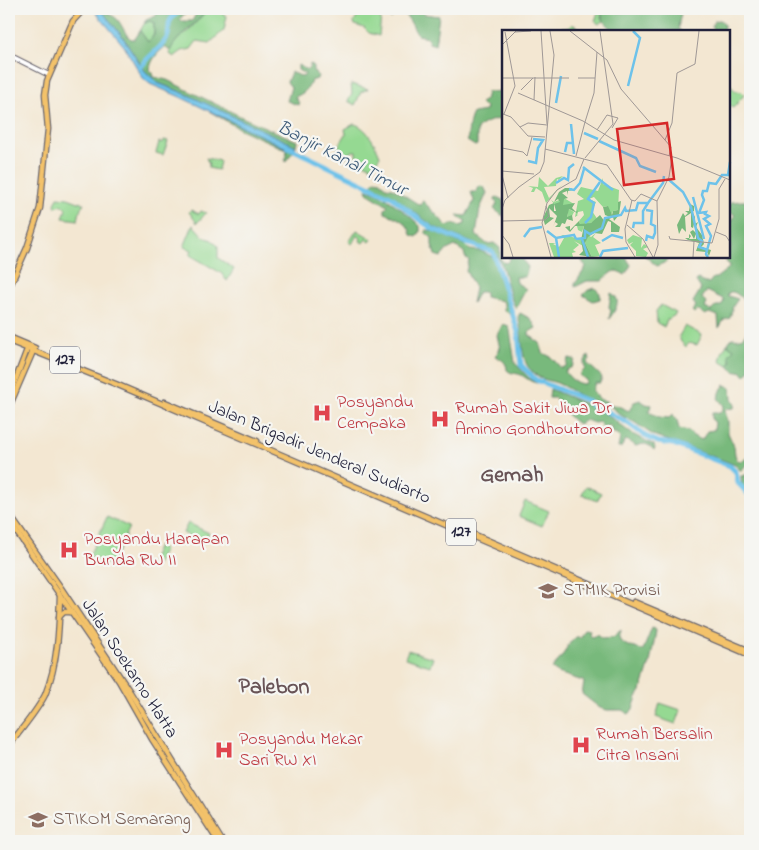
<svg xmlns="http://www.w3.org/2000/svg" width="759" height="850" font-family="'Indie Flower',sans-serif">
	<rect width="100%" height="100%" fill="#f6f6f2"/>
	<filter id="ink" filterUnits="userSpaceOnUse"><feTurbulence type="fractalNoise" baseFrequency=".02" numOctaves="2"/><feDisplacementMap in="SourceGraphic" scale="10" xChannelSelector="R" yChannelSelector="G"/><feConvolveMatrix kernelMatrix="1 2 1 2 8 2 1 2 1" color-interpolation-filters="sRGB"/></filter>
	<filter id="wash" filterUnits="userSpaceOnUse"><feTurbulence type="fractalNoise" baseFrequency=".0096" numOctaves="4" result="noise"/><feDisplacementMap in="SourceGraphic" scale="20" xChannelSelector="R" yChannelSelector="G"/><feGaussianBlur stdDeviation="1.12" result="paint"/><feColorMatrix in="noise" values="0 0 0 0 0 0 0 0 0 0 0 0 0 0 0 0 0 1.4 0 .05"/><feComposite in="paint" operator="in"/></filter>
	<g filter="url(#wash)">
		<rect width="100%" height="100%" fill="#f3e7d2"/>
		<g fill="#95d992" stroke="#5c7e66">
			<path d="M207 9H214L227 16 224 30 210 43 197 41 191 49 182 51 174 57 170 54C170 42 181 38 189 30 194 25 203 15 207 9Z"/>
			<path d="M363 9 372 11 381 17 379 36 369 33 364 28 355 25 354 22Z"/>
			<path d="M599 9H618L602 13 601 18 604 21 599 24 595 21Z"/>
			<path d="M150 21 154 23C154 31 155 37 148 42L140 31 144 24Z"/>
			<path d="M572 24 584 31H558L563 27 568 28Z"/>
			<path d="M729 83 734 90 741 92 744 95 733 108 728 104V85Z"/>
			<path d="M351 84 368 89 361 92 355 105 348 101 352 94Z"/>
			<path d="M354 124C366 126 376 145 380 156L372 167 356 159V151H353L345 157 339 154 338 147 346 134 345 129Z"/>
			<path d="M164 140 168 141 163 155 156 153 159 142 163 143Z"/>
			<path d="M206 158 220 161 218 170 208 168 209 164Z"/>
			<path d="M58 197 68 198 84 204 81 207 78 220 63 218 66 209 64 207 61 205 56 207 55 204Z"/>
			<path d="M191 210 199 214 201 211 206 213 197 223 189 212Z"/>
			<path d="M193 225 204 237 212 240 218 246V258L234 269 227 281 221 273 190 255 192 250 184 247Z"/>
			<path d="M357 230 372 239 370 242 366 239 363 243 360 241 361 238 357 235 352 244 349 242Z"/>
			<path d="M661 305 676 313 675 315 667 320 664 327 657 323 656 311Z"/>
			<path d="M685 326 702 335 697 345 689 343 686 347 681 342 679 336Z"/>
			<path d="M727 344 734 349 731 353V362L728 366 720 361 722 353Z"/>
			<path d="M586 486 601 493 597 501 582 494Z"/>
			<path d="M525 501 549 511 542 526 519 516Z"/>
			<path d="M107 517 129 527 111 566 89 556Z"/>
			<path d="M188 523 209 533 205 543 183 533Z"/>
			<path d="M158 546 164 549 157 564 151 561Z"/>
			<path d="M408 650 433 658 430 666 405 658Z"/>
			<path d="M660 703 681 710 676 724 656 717Z"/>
		</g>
		<g fill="#78b97c" stroke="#4d6e5c" fill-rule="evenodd">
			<path d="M99 9H104C108 15 113 15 117 19 123 26 124 33 131 39H135L140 31 148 42 154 35V23L150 21 144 23 146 20 156 16 158 10 157 9H191L182 16 180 20 182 21H192L199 9H207C197 25 178 34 170 51L165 47C158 52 150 61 150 70L153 73 154 77 167 80 244 118 297 141 296 146 263 132 186 94 158 83 145 71 122 36Z"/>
			<path d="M379 9H421L424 14 439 16 435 45 429 43 427 37 418 35C411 27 410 11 394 13L391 19Z"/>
			<path d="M614 9 621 13 628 9H667L670 11 671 9H679L681 13 678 28 681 31H613C609 24 600 21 602 13Z"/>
			<circle cx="718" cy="26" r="6"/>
			<path d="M310 64 313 65V71L318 76 317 79 311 81C308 90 304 93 295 97L299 103 298 105 287 101 291 87 287 82 291 72 303 77 305 74 298 70V65L307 70 310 67Z"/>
			<path d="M503 91V122L496 119 483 124 477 129V145L475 146 467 141C469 131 468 123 473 113L485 111 486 107 481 105 480 103 485 100 487 92Z"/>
			<path d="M209 111 269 139 293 152 285 162 287 150 240 129Z"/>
			<path d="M375 180 381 181 386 187 393 188 418 204 421 205 422 201H423L447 226 453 224 460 226 465 224V220L459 218 457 215 466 216 474 201 471 192H476L480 186 484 187 487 193 480 209 476 235 487 244 494 243 500 248V258L503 262 506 263 509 260 510 256H524L523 261 528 267 525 277H516L517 283 526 289 516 308C506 293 507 266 494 252L434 227 393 196 370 185Z"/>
			<path d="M367 189C382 193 409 214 420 226V232L417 237 411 235C409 222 396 217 385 213V209L388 206 367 193Z"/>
			<path d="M496 197 503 200V216L494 209 497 204 495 199Z"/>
			<path d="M741 201H750V307L745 304V299C739 297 736 291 730 292L727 295 728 296 738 299 733 306 730 318 724 320 719 328 718 316 709 313 705 315 698 310 694 313 692 311 696 306 693 302 701 289 696 281 698 279 704 283H709L713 278H716L729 268V264L726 262 731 246 728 244V220L732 221 735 215 728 211 731 202ZM707 291 723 299 724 301 721 306H716L711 311 705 308 707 303 702 298Z"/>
			<path d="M426 230 434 231 465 245 470 250 481 251 493 257 511 310V315L504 310V304L502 301 485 297V293L483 292H478L472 303 475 288 466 271 469 260 465 257 464 252 455 246 447 250 441 257 435 255 432 245V238L425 232Z"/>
			<path d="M583 256H614L620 259 625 256 631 265 625 275C613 267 611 273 602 281H587L575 287V284L586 267 582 261Z"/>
			<path d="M645 256H681L668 257 666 262 657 266Z"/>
			<path d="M595 288 600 293V299L593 301 583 295 588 290Z"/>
			<path d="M611 293C623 299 615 311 609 319L611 310 609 307Z"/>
			<path d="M520 313 531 319 536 328 529 332V335L540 343 543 353 551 357 561 368 566 366 568 359 570 358 575 360 572 367 565 371C569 378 575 383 583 384L586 383V380L579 375 585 369 584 363 587 357 589 356 590 359 587 363 602 377 600 383H595L592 391 601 400 607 401 606 404C588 403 573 390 557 383 551 381 544 380 539 377 533 373 528 368 526 363 520 348 523 332 518 317Z"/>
			<path d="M503 324 509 326 510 331 515 363 529 378 537 383C531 382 529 380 523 376 517 372 512 375 507 370 507 362 501 359 495 356L500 349 497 335Z"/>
			<path d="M750 327V370L745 376 741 371 736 372 728 366 731 362 729 355 734 349 729 346 728 343 732 338C745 340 743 335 750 327Z"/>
			<path d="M725 385 731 388 732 399 735 405 734 408 726 409 725 411 728 422V433L734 446 735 455 737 460C744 463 746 458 750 454V463L745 466 742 470H740L735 465 725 461 653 435 634 422 622 416 610 406 616 405 629 411 634 402 640 400 646 404 651 405 649 412 659 417 669 418 673 414 674 418 677 420 679 429 689 431 693 436 702 440 707 431 714 430 715 422 712 420V413H720L724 406 718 398 722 388Z"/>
			<path d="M550 389 602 411 632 434 654 445 655 449 654 450C647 443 645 443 636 446L626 440 624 441 622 447 618 448 620 438 617 434 611 432V427L609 425 604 427 601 426 600 422 594 423 586 420 578 424C569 418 561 408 555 398H549Z"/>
			<path d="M750 474V492L742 486 741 476Z"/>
			<path d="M652 628 655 629 656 631 650 663 641 691 637 697 633 709 629 714 622 710H607L600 708 582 694 584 683 583 681 558 673 552 669C554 664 557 663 560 659 566 652 566 645 575 637H580L584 629 590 630 589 634 591 636 597 634 603 638 613 637 621 630C621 633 619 635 619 638 620 645 637 649 643 650Z"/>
		</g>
		<path fill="#6dc2ea" stroke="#487292" d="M93 9H99L102 11 122 36 145 71 158 83 186 94 296 146 293 151 178 96 150 84 143 78 124 46Z"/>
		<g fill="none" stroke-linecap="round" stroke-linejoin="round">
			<g stroke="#6dc2ea" stroke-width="5">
				<path d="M141 67C147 57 158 51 165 41 175 28 159 24 183 9"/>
				<path d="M288 147 392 197 420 220 433 229 469 244 493 252 518 332 521 365 536 380 588 401 591 405 608 412 629 424 645 436 658 442 673 444 730 466 736 472 738 483 750 496"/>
			</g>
		</g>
	</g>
	<g filter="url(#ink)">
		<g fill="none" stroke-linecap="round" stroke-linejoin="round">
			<g stroke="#6b6770" stroke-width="6">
				<path id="minor" d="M9 55 49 75"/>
			</g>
			<g stroke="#6b6770" stroke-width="7">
				<g id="major">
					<path d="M9 288 27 248 40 208 48 129 45 95 47 81 73 21 84 9"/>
					<path d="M9 337 35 348"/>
					<path d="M9 341 118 385 750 655"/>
					<path d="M9 397 28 347"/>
					<path d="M165 402 257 441"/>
					<path d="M9 407 34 349"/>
					<path d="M9 514 59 585 130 692 222 841"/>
					<path d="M9 521 119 681 152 739 218 841"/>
					<path d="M452 525 601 589"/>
					<path d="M634 602 750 651"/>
					<path d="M59 617 64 612H72"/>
					<path d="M9 746C20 730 36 713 45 695 58 664 59 628 60 595"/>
				</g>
			</g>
			<use href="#minor" stroke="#fff" stroke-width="4"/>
			<use href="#major" stroke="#f3c26a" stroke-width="4.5"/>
		</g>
	</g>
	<defs>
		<g id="hospital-bare" transform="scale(1.5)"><path d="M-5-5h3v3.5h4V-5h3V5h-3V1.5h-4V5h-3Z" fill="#e0444e" stroke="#f6f6f2" stroke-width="2.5" paint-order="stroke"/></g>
		<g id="university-bare" transform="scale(1.5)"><path d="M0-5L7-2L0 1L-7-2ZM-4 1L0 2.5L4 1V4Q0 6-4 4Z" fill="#8d6e63" stroke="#f6f6f2" stroke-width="2.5" paint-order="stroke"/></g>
	</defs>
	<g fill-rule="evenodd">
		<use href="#hospital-bare" x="322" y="413"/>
		<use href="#hospital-bare" x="440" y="419"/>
		<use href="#hospital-bare" x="69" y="550"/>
		<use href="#university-bare" x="548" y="591"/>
		<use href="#hospital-bare" x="581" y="745"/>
		<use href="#hospital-bare" x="224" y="750"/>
		<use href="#university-bare" x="38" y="820"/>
	</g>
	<g text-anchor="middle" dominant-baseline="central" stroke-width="4.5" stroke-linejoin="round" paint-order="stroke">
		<g fill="#f6f6f2" stroke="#626272" stroke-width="1">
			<rect x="50" y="346.5" width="30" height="27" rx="4"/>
			<rect x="446" y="518.5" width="30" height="27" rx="4"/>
		</g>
		<g font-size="16" font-weight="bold" fill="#22223b">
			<text x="65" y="360">127</text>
			<text x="461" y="532">127</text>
		</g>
		<g font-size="18" fill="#be3a42" stroke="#f6f6f2" text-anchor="start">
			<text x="337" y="403">Posyandu<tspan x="337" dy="21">Cempaka</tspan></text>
			<text x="455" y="409">Rumah Sakit Jiwa Dr<tspan x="455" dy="21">Amino Gondhoutomo</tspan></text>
			<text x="84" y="540">Posyandu Harapan<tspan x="84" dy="21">Bunda RW II</tspan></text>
			<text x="596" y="735">Rumah Bersalin<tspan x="596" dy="21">Citra Insani</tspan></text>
			<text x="239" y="740">Posyandu Mekar<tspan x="239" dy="21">Sari RW XI</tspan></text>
		</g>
		<g font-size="18" fill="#22223b" stroke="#f6f6f2">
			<text transform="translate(319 453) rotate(23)">Jalan Brigadir Jenderal Sudiarto</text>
			<text transform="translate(129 669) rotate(57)">Jalan Soekarno Hatta</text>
		</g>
		<g font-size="18" fill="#785e54" stroke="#f6f6f2" text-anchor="start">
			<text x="563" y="591">STMIK Provisi</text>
			<text x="53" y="820">STIKOM Semarang</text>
		</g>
		<g font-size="19" font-style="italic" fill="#3c5a78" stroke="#f6f6f2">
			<text transform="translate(342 159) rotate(27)">Banjir Kanal Timur</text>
		</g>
		<g font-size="22" font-weight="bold" fill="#685356" stroke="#f6f6f2">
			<text x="512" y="476">Gemah</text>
			<text x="274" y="688">Palebon</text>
		</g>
	</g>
	<g transform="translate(502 30)">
		<rect width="228" height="228" fill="#f3e7d2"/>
		<path d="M61 146 57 150 55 149 54 156 42 157 47 168 61 154 44 173 40 162 34 158 32 162H29L31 158 26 156 36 157 37 147 46 156 54 148ZM101 148V154L117 160 116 180 111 181 109 185 105 176 101 177 92 167 87 169 94 172 90 181 96 190 82 196 80 202 76 200 75 196H79L77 191 82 185 81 181 76 182 75 186 78 184 73 187 76 171 82 169 75 164 77 160 79 157 96 161ZM62 168 72 174 59 181 62 183 67 179 72 182 68 190 65 188 66 181 61 183 57 192 59 182H54L61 176 53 175 49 170 52 172ZM94 203 91 207 99 213 93 215 98 226 90 227 83 213 86 205 89 207ZM61 205 79 209 83 217 72 211 77 215 71 220 74 222 70 223 71 227H52L47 213H54L51 214 57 217 62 208H55ZM131 205 140 208 139 218 142 214 146 217 141 219 146 223 144 227 134 226V221L128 215 131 212 127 214 125 210Z" fill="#95d992"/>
		<path d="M63 158H69L71 160 66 161V165L65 161 60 163 66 168 62 169 61 175 73 173 70 178 74 182 76 180 75 183 67 179 65 187 70 185 71 191 65 189 63 194 60 193 58 197H53L56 194 53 192 51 197 55 186 47 178 48 187 52 188 43 195 41 188 47 175 52 173V181H54L52 174 58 172 56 169 52 172 57 162ZM119 171 117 185 112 191 111 187 107 189 118 197 117 202H109V192L106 191 100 204 92 203 86 207 83 213 90 227 77 225 81 221 79 210 82 196H73L68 202 63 197 68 196V200L77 191 78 194 89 193 98 185 103 192V187H108L103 185 101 177 106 176 110 185 111 181 116 180V172ZM188 174 192 176V181L188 182H190L193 187V194L196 192 194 197 200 205 202 214 199 217 209 220 207 226 205 222 203 227 204 222 194 221 197 213 186 210 183 208H187V204L189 206 187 209H194V204L192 209 188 202 191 200 194 203 192 194 191 198 189 197V183L183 187 184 202 180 198 177 204 175 195 181 183 183 186 186 183 183 181H187Z" fill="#78b97c"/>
		<path fill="none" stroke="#6dc2ea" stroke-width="2.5" d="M126 56 138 8 131 1M54 73 59 46M69 94 72 124M82 103 96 109M97 111 134 128 138 136 154 142M63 122 65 113H71M26 131 34 133 36 118 41 110 31 109M81 137 111 160M166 149 181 162 189 177 196 208 200 211 197 217 206 220M54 153 62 148 66 150 67 138 72 134M67 159 72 160 78 153 82 139M191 167 202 209M83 193 89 187 92 173 86 169 98 152M131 198 132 193H141V181L146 173M45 201 54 208 72 205 74 209M22 207 28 199 40 197M54 208 57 227M74 209 83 208V201L88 204 100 198 103 188 119 185 123 178 124 181 134 180 136 173H146L161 153 162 146M80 209 86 227M100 211 110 205 121 208M144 211 145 206 151 208 153 203V196L149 194 150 181 144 180M98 227 101 221 126 218M206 227 204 224 209 206 204 196 208 194 202 189 207 186 203 184 204 182 197 183 202 170 200 165 201 161H205L207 153 214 154 220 145H226L228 132"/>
		<path fill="none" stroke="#9f9896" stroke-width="1" d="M39 1 45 94M68 1 105 30 119 59 169 117 167 126M13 2 29 1M0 15 14 1M0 48H67M76 48H93M19 60 31 48M16 63 81 91 112 110 175 128 228 150M32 70 33 47M1 84 9 87 26 106 43 107M2 84 13 56 3 2M83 92 92 63 95 22M18 97 26 93 45 95M95 100 105 85 116 88 110 98M163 110 170 93 175 43 193 34 197 1M0 118 21 122 25 126M43 119 105 135 129 170M25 126 30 107M74 126 83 92M83 128 111 94 98 1M0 141 32 144M0 145 6 168M129 170 133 171 139 164 155 171M130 170 123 199 124 212 133 227M0 179 3 170 17 157 38 142 42 132 52 25 48 1M0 191 43 190 47 186 44 176M125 195 141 209 151 227M214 202 224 206 228 212M0 205 7 214 11 227M167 206 168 209 210 213 217 189V159L223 149M49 227 40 193 45 173 55 160 74 149 82 129M152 227 156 215 155 171 167 147 170 127M191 227 192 211"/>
		<path fill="#d62828" fill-opacity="0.15" stroke="#d62828" stroke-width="2.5" d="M165 93 172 149 122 155 115 99Z"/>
		<rect width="228" height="228" fill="none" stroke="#22223b" stroke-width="2.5"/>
	</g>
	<rect width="759" height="850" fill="none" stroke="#f6f6f2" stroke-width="30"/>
</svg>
